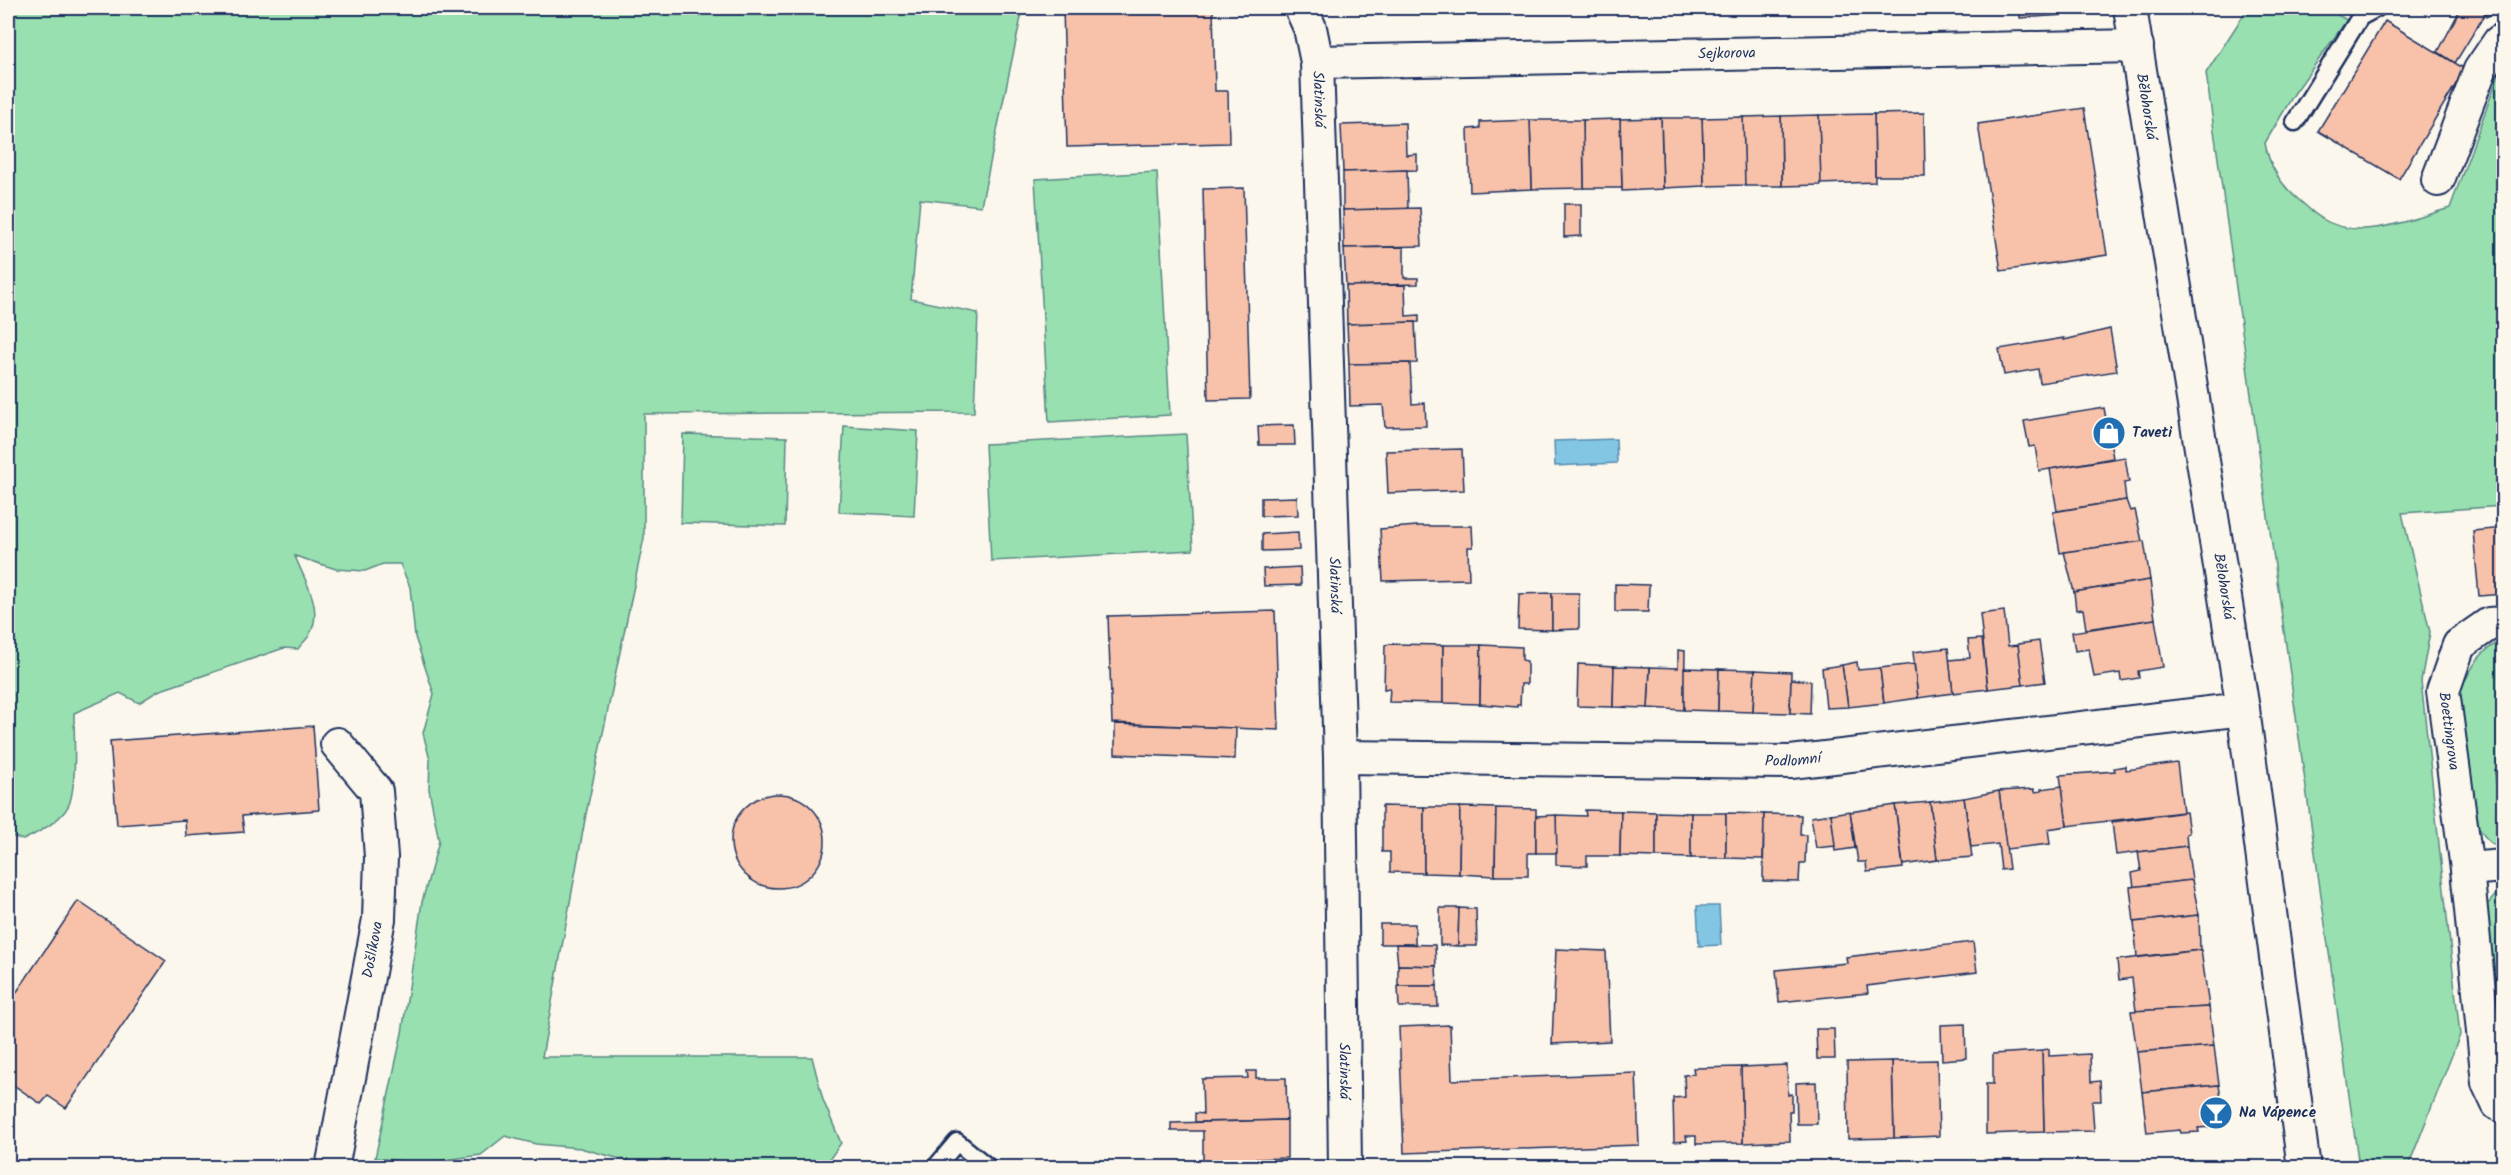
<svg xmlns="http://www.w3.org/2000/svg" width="2511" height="1175" font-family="Kalam,sans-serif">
	<rect width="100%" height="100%" fill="#fbf7ec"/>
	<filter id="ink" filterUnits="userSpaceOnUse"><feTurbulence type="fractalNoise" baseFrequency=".0167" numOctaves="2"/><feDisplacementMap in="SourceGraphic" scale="12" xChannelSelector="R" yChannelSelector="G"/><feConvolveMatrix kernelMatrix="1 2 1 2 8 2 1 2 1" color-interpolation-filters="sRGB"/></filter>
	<g filter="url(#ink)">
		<g fill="#98e0af" stroke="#5a8886" stroke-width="1.5">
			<path d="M8 8H1023L981 206 920 199 911 299 978 313 974 412 644 414V538L586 814 542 1057H812L823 1100 841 1143 824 1167H644L639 1164 580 1148 536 1144 505 1136 481 1155 423 1163 375 1158 402 1033 422 902 439 841 429 789 430 760 423 733 434 694 415 637 410 587 400 564H383L365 571 336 569 295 556C304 580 324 607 310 634 308 639 301 644 298 649L284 648 158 691 139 703 120 693 74 713C74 738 77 778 70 802 64 820 38 833 23 840L8 835V480L13 449 8 447Z"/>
			<path d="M2248 8H2325L2347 20 2294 94 2265 143C2269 166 2281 185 2299 200 2306 206 2313 213 2321 218 2358 243 2412 219 2450 208L2503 63V506L2402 513 2430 632 2421 681 2460 1035 2408 1167H2359L2206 73Z"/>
			<path d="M1157 172 1170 415 1049 422 1035 179Z"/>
			<path d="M844 426 918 431 914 516 839 512Z"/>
			<path d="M683 434 787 437 785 526 681 523Z"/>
			<path d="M1186 434 1193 550 991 561 985 444Z"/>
			<path d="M2503 640V851L2488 841 2475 823 2460 707V678L2466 679C2475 661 2484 648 2503 640Z"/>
			<path d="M2503 886V1074L2496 1055 2484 925 2487 905Z"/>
		</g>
		<g fill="#83c6e4" stroke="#598aae" stroke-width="1.5">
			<path d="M1616 439 1617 463 1555 466 1554 441Z"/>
			<path d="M1697 906H1719L1721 945 1699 946Z"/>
		</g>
		<g fill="#f8c2aa" stroke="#1b2f5e" stroke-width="1.5">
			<path d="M1063 8H1213L1215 91H1228L1229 143 1067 147Z"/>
			<path d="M2020 8H2063V15L2020 18Z"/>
			<path d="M2461 8H2482L2485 14 2455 63 2438 52Z"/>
			<path d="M2482 8H2504L2486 17Z"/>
			<path d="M2385 21 2465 69 2399 179 2318 131Z"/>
			<path d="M2084 108 2107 255 2001 271 1978 124Z"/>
			<path d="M1924 113 1925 176H1875L1874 114Z"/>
			<path d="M1874 114 1875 182 1820 184 1819 115Z"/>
			<path d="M1819 115 1821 185 1782 186 1781 116Z"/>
			<path d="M1781 116 1782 186H1744L1743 117Z"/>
			<path d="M1743 117 1745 185 1704 186 1702 118Z"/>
			<path d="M1661 118H1702L1704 186 1663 188Z"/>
			<path d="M1661 118 1663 189 1622 191 1620 119Z"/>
			<path d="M1620 119 1622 188H1584L1583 120Z"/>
			<path d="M1530 120H1583L1584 188 1532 189Z"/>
			<path d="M1530 120 1532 189 1470 192 1468 129 1480 128V122Z"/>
			<path d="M1405 123 1406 155 1417 154V170L1343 172 1341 125Z"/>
			<path d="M1407 170 1408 209 1343 210V172Z"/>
			<path d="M1244 188 1250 399 1208 400 1203 189Z"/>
			<path d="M1564 204H1581V236L1564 237Z"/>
			<path d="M1420 208 1422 246 1344 248 1343 210Z"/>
			<path d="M1404 247V278H1418V284L1346 286 1344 248Z"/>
			<path d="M1405 285 1406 316 1419 315V322L1347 324 1346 286Z"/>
			<path d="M1415 322 1417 363 1349 364 1347 324Z"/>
			<path d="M2110 329 2117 371 2040 383 2038 369 2004 375 1999 349 2064 338V340Z"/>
			<path d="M1410 363 1412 404 1425 403 1426 426 1385 427 1383 405 1350 406 1349 364Z"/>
			<path d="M2104 408 2113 458 2039 471 2035 446 2029 447 2024 421Z"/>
			<path d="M1294 425 1295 445H1259L1258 426Z"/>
			<path d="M1462 449 1464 490 1388 493 1386 451Z"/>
			<path d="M2125 457 2129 482 2124 483 2126 500 2057 511 2050 469Z"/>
			<path d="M1297 497 1298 515 1261 516V498Z"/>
			<path d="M2126 500 2130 511 2135 510 2142 541 2060 553 2053 512Z"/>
			<path d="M1417 526H1472L1473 547H1468L1469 579 1383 581 1380 529Z"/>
			<path d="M2504 528V594L2479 596 2473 531Z"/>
			<path d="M1298 532 1299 550 1262 551V534Z"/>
			<path d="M2144 541 2150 580 2074 592 2064 552Z"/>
			<path d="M1300 567 1301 585 1264 586 1263 569Z"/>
			<path d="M2150 580 2155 619 2086 629 2083 609 2076 610 2074 592Z"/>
			<path d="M1615 584 1649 585 1648 612H1615Z"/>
			<path d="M1552 593V630L1518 629 1519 594Z"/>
			<path d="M1552 593H1579V629L1552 630Z"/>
			<path d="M1275 611 1279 730 1112 723 1108 616Z"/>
			<path d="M2004 611 2008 646 2019 645 2023 685 1988 689 1980 614Z"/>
			<path d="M2155 619 2163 667 2138 671 2139 678 2121 681 2120 673 2094 677 2089 649 2075 651 2072 632Z"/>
			<path d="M1982 639 1988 689 1953 693 1949 660 1970 658 1968 640Z"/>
			<path d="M2039 641 2045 682 2023 685 2018 644Z"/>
			<path d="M1391 644 1443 645V703L1389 702 1390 688 1384 689 1385 645Z"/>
			<path d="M1443 645H1481L1480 704 1443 703Z"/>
			<path d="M1481 645 1522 647V660L1527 661V684H1521L1520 705H1517V707L1480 704Z"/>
			<path d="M1948 648 1953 693 1918 698 1913 652Z"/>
			<path d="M1678 650 1685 651 1684 710 1648 708 1650 667 1678 668Z"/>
			<path d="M1857 662 1858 670 1880 668 1884 703 1848 707 1842 665Z"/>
			<path d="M1578 664 1614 666 1613 707 1577 706Z"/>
			<path d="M1914 664 1918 698 1884 703 1880 668Z"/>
			<path d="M1842 665 1848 707 1826 708 1822 668Z"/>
			<path d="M1614 666 1650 667 1648 708 1613 707Z"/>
			<path d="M1684 668 1719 669 1718 711 1684 710Z"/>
			<path d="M1719 669 1755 670 1753 712 1718 711Z"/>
			<path d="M1755 670 1791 672 1790 713 1753 712Z"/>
			<path d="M1791 679 1811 681 1810 714 1790 713Z"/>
			<path d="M1115 724 1236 728 1235 759 1115 754Z"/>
			<path d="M313 726 319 810 242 816 244 832 186 836 185 820 117 825 110 741Z"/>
			<path d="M2177 763 2183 812 2067 826 2060 775 2115 771 2114 768 2126 766V770Z"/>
			<path d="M2495 770H2504V836H2502Z"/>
			<path d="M2062 786 2067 826 2048 829 2050 844 2006 849 1999 791 2034 789 2035 792 2042 791 2041 789Z"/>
			<path d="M1999 791 2009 869 2001 870 1998 844 1971 847 1964 798Z"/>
			<circle cx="778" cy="841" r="47"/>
			<path d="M1964 798 1972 857 1937 860 1930 802Z"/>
			<path d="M1930 802 1937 860 1903 865 1895 805Z"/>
			<path d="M1895 805 1903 868 1867 872 1866 862H1858L1850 812Z"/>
			<path d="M1382 806 1424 807V873L1390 872V852H1382Z"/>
			<path d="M1424 807H1460L1459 874 1424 873Z"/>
			<path d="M1460 807 1496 808 1495 876 1459 874Z"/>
			<path d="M1496 808 1536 809V853H1528V876H1495Z"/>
			<path d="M1585 810 1621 811 1620 856H1587V866L1556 865V815L1586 816Z"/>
			<path d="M1621 811 1656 812V857L1620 856Z"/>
			<path d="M1850 811 1855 848 1835 851 1831 814Z"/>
			<path d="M1656 812 1691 813V858L1656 857Z"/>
			<path d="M2186 812 2189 833 2186 834 2187 846 2116 855 2112 822Z"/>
			<rect x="1691" y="813" width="35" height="45"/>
			<path d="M1726 813 1764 814 1763 859 1726 858Z"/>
			<path d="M1764 814 1801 815 1800 835H1806L1805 863H1800L1799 882 1763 881Z"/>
			<path d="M1831 814 1835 846 1816 848 1811 817Z"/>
			<path d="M1556 815 1557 853H1536V816Z"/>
			<path d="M2187 846 2192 880 2134 887 2132 873 2141 871 2138 852Z"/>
			<path d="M2192 880 2199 915 2134 922 2130 887Z"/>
			<path d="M78 901 166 961 66 1108 48 1096 41 1104 8 1081V1005Z"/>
			<path d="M1440 908H1459L1458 946 1440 945Z"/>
			<path d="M1459 908 1476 909 1477 946H1458Z"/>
			<path d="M2199 915 2200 950 2137 957 2134 922Z"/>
			<rect x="1380" y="924" width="35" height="20"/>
			<path d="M1973 942 1977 972 1867 986 1868 993 1779 1002 1776 970 1847 963 1846 957Z"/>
			<path d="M1396 944 1435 945 1436 966 1398 965Z"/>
			<path d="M1556 949 1606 951 1610 1041 1552 1044Z"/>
			<path d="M2201 950 2209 1007 2136 1011 2132 978 2119 980 2117 960Z"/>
			<path d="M1398 965 1436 966 1437 986H1398Z"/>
			<path d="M1398 986H1437L1438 1007H1399Z"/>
			<path d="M2209 1007 2214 1046 2137 1052 2131 1011Z"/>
			<path d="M1965 1024 1966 1058 1942 1060 1941 1025Z"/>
			<path d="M1450 1025 1452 1080 1636 1073 1639 1145 1404 1153 1399 1027Z"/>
			<path d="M1816 1029H1834L1835 1059H1817Z"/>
			<path d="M2214 1046 2219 1085 2142 1092 2137 1052Z"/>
			<path d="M2049 1049V1056L2090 1054 2091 1082 2100 1081 2101 1101H2092L2094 1131 2044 1132 2042 1050Z"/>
			<path d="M2042 1051 2044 1132 1986 1134V1084H1993V1054Z"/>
			<path d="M1937 1060 1939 1136 1894 1138 1892 1061Z"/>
			<path d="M1892 1061 1894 1138 1848 1139 1847 1062Z"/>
			<path d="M1787 1065 1788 1095 1792 1094V1111H1789L1790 1141 1743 1143 1741 1067Z"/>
			<path d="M1741 1067 1743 1143 1696 1144V1136H1686L1687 1141 1674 1142 1673 1098 1685 1097 1684 1075 1694 1074 1693 1068Z"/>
			<path d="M1247 1071H1256V1078H1286L1287 1120 1195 1122V1113L1203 1114 1202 1079 1248 1078Z"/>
			<path d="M1816 1082 1817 1124H1797L1796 1083Z"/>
			<path d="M2219 1085 2225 1126 2198 1128 2199 1132 2181 1133 2180 1130 2147 1133 2142 1092Z"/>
			<path d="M1287 1120V1158L1255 1159V1166L1232 1167 1231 1160 1203 1161V1131H1171V1123Z"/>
		</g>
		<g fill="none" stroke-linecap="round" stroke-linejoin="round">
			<g stroke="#1b2f5e" stroke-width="21">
				<g id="lane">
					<path d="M2295 122 2360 17 2377 8"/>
					<path d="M935 1168 957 1142 989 1168"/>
				</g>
			</g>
			<g stroke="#1b2f5e" stroke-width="36">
				<g id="street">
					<path id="s1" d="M1301 8 1310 28 1317 62 1340 757 1345 1168"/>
					<path id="s2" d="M2130 8 2243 709 2304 1168"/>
					<path id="s3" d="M1317 62 2137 46"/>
					<path d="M2438 180 2480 70 2499 42 2504 39"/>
					<path id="s4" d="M2504 623 2489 624 2459 645 2443 691 2467 869 2488 1083 2498 1104 2504 1107"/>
					<path id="s5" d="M1340 757 1791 762 2243 709"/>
					<path d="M2467 869 2504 866"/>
					<path id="s6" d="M332 1168 379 919 381 857 376 791 337 744"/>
				</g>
			</g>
			<use href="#lane" stroke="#fbf7ec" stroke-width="16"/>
			<use href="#street" stroke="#fbf7ec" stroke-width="32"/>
		</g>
	</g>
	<defs>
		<g id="shop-disc" transform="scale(1.725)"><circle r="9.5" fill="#1f6fb2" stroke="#fbf7ec"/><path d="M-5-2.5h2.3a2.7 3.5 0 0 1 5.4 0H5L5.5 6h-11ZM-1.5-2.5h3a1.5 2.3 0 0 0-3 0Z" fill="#fff"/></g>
		<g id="bar-disc" transform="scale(1.725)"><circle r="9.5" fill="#1f6fb2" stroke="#fbf7ec"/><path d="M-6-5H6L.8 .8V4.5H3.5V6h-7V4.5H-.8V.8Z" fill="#fff"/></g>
	</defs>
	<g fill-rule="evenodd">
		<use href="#shop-disc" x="2109" y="433"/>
		<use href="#bar-disc" x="2216" y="1113"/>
	</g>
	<g text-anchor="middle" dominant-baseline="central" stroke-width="4.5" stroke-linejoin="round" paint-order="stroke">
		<g font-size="15" fill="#1b2f5e" stroke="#fbf7ec">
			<text stroke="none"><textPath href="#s3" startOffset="410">Sejkorova</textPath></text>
			<text stroke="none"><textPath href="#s1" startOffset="94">Slatinská</textPath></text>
			<text stroke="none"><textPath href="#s2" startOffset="100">Bělohorská</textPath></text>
			<text stroke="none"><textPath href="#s1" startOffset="580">Slatinská</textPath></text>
			<text stroke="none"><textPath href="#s2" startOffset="586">Bělohorská</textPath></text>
			<text stroke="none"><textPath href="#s4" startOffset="141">Boettingrova</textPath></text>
			<text stroke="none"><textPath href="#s5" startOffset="453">Podlomní</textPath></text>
			<text stroke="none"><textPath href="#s6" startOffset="222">Došlíkova</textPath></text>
			<text stroke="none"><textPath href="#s1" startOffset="1066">Slatinská</textPath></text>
		</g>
		<g font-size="15" font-weight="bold" fill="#1b2f5e" stroke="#fbf7ec" text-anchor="start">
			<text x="2132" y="433">Taveti</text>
			<text x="2239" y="1113">Na Vápence</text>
		</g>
	</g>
	<rect width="2511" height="1175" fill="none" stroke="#fbf7ec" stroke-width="30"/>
	<rect x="15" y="15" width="2481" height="1145" fill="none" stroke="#1b2f5e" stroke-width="2" filter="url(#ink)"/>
</svg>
